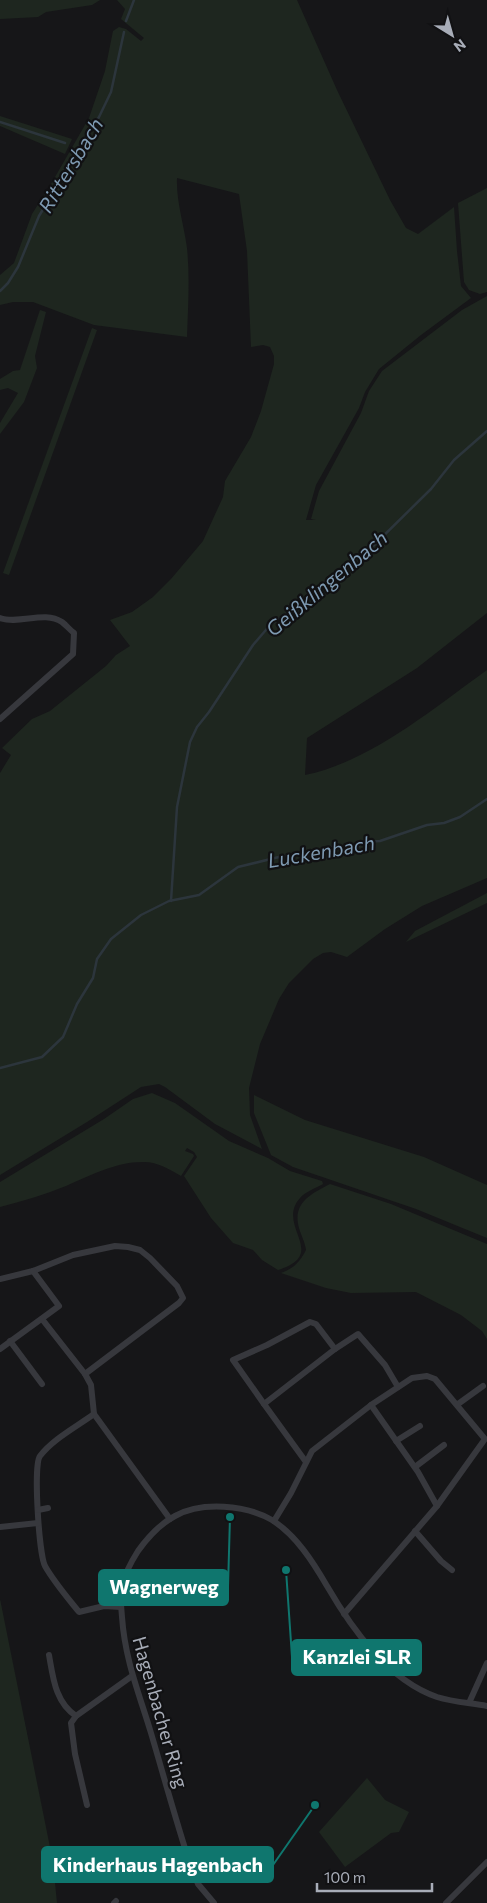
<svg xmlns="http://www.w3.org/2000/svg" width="487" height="1903" font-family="Commissioner,sans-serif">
	<rect width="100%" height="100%" fill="#161618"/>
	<g fill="#1e261f">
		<path d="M0 0H100L92 5 46 12 38 17 0 19Z"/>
		<path d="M117 0H297L337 90 390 200 406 228 418 234 454 207 457 251 461 286 471 298 421 335 379 369 365 392 359 408 316 485 306 520H316L311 519 319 491 361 413 369 391 382 371 462 310 487 296V613L417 668 307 738 305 775C370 762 434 708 487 670V878L422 906 385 929 347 957 331 952 323 953 313 959 289 983 279 999 260 1044 249 1088 250 1115 262 1149 215 1124 165 1087 159 1084 141 1087 87 1122 0 1175V773L11 755 2 748 32 719 50 711 106 666 116 655 130 646 110 620 132 612 153 597 171 579 203 541 223 497 225 481 251 437 261 411 274 364V356L270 347 263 345 251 347 247 251 239 194 177 178C176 201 184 225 187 248 190 277 188 308 187 337L94 325 33 302H13L0 305V275L14 263 32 214 51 184 89 118 105 71 113 31 119 27 126 29 141 41 144 38 121 19 125 9Z"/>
		<path d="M0 116 72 139 65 154 0 126Z"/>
		<path d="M487 188V292L480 294 469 290 464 282 458 203Z"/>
		<path d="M40 310 46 312 35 356 37 368 24 402 0 434V423L18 393 8 388 0 390V379L13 371 20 370Z"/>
		<path d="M92 328 97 330 9 575 3 573Z"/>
		<path d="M487 893V903L406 942 415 931Z"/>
		<path d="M152 1093 175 1103 229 1141 268 1158 290 1171 322 1181 323 1184C316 1188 305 1192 300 1198 275 1226 330 1254 278 1270L262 1260 253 1250 233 1243 211 1218 184 1176 197 1157 194 1152 187 1148 185 1151 193 1154 194 1156 181 1176C169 1169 156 1161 142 1162 116 1162 89 1176 66 1186 44 1195 22 1201 0 1207V1182L104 1119 133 1099Z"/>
		<path d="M254 1095 305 1120 424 1157 487 1185V1238L416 1209 293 1167 271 1155 254 1113Z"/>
		<path d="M330 1184 391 1204 487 1244V1339L482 1331 461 1315 416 1292 351 1293 326 1288 281 1273C293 1269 300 1262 306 1250 305 1242 301 1235 299 1228 292 1203 311 1194 330 1184Z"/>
		<path d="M0 1599 53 1862 57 1903H0Z"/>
		<path d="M367 1778 385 1800 409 1812 399 1832 391 1833 345 1867 319 1832Z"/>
	</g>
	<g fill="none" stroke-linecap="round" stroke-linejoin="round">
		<g stroke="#2c353c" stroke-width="2.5">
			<path d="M126 21 134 0"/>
			<path d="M0 122 65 143"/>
			<path d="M0 291 8 283 18 267 39 216 99 117 111 92 124 32"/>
			<path d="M171 901 177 807 190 742 197 727 209 712 253 645 271 624 290 612 334 574 369 550 431 489 454 460 487 431"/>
			<path d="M0 1068 42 1057 63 1037 77 1004 93 978 97 959 111 939 141 915 169 901 199 895 238 867 283 856 309 854 335 846 347 850 355 849 363 842 380 841 427 825 444 823 460 817 487 799"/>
		</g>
		<g stroke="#37383d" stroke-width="6">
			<path d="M0 618C20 625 44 610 62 622 66 625 70 630 74 633L73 654 0 719"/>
			<path d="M0 1279 33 1271 73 1255 115 1246 128 1247 140 1250 150 1258 177 1286 183 1298 179 1303 85 1374"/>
			<path d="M42 1319 85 1374 91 1385 94 1414 170 1519"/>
			<path d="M10 1341 42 1384"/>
			<path d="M0 1349 59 1306 33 1271"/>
			<path d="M264 1404 233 1360 267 1345 310 1322 316 1324 335 1349"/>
			<path d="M458 1404 483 1386"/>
			<path d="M371 1405 418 1472 437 1506"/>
			<path d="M94 1414C76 1427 53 1439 40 1456 33 1465 39 1554 45 1566 54 1582 67 1597 79 1612L104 1606 121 1607"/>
			<path d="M396 1441 420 1426"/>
			<path d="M306 1462 264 1404 335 1349 358 1334 385 1365 398 1387"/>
			<path d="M415 1467 444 1445"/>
			<path d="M38 1510 48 1508"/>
			<path d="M274 1521 291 1493 312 1451 371 1405 412 1378 427 1376 435 1379 485 1439 437 1506 344 1614"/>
			<path d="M0 1527 38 1523"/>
			<path d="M415 1531 441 1561 452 1570"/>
			<path d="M49 1655C53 1677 55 1702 76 1716"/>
			<path d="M469 1703 487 1663"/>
			<path d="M87 1805 75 1754 71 1723 76 1716 132 1676"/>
			<path d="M114 1903 116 1901"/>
			<path d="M214 1903 198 1884 190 1864C176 1821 164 1777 151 1733 139 1693 125 1660 122 1617 121 1607 120 1595 122 1586 125 1573 131 1562 138 1551 148 1537 160 1524 175 1516 202 1501 246 1505 272 1520 296 1535 313 1562 327 1586 352 1629 388 1680 437 1697 453 1702 471 1703 487 1706"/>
			<path d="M446 1903 487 1862"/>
		</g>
	</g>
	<g text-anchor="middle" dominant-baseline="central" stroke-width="4.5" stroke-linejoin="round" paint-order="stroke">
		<g font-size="19" fill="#a8adb8" stroke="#111113">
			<text transform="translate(161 1712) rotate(74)">Hagenbacher Ring</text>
		</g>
		<g font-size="20" font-style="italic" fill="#7f9bb3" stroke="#111113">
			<text transform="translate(70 165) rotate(-59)">Rittersbach</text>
			<text transform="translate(326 583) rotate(-40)">Geißklingenbach</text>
			<text transform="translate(321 851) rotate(-10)">Luckenbach</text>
		</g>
	</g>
	<path fill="none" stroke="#0f766e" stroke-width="2" d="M230 1517L228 1587M286 1570L292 1657M315 1805L273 1865"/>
	<g fill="#0f766e" stroke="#111113" stroke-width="2">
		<circle cx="230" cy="1517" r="5"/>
		<circle cx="286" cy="1570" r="5"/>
		<circle cx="315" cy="1805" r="5"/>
	</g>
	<g fill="#0f766e" stroke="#0f766e" stroke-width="2">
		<rect x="99" y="1570" width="129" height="35" rx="5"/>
		<rect x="292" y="1640" width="129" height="35" rx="5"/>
		<rect x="42" y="1847" width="231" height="35" rx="5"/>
	</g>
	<g font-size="20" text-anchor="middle" font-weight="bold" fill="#fff">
		<text x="164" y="1594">Wagnerweg</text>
		<text x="357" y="1664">Kanzlei SLR</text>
		<text x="158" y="1872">Kinderhaus Hagenbach</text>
	</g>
	<g transform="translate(452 35) rotate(143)" stroke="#111113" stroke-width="4" paint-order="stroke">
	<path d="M0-4L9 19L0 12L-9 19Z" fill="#a8adb8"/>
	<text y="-8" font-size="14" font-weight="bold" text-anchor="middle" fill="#a8adb8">N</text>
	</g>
	<path d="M317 1883v8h115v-8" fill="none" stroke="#a8adb8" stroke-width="2.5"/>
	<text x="324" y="1883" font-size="15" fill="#a8adb8" stroke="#111113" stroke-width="4" paint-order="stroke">100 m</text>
</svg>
